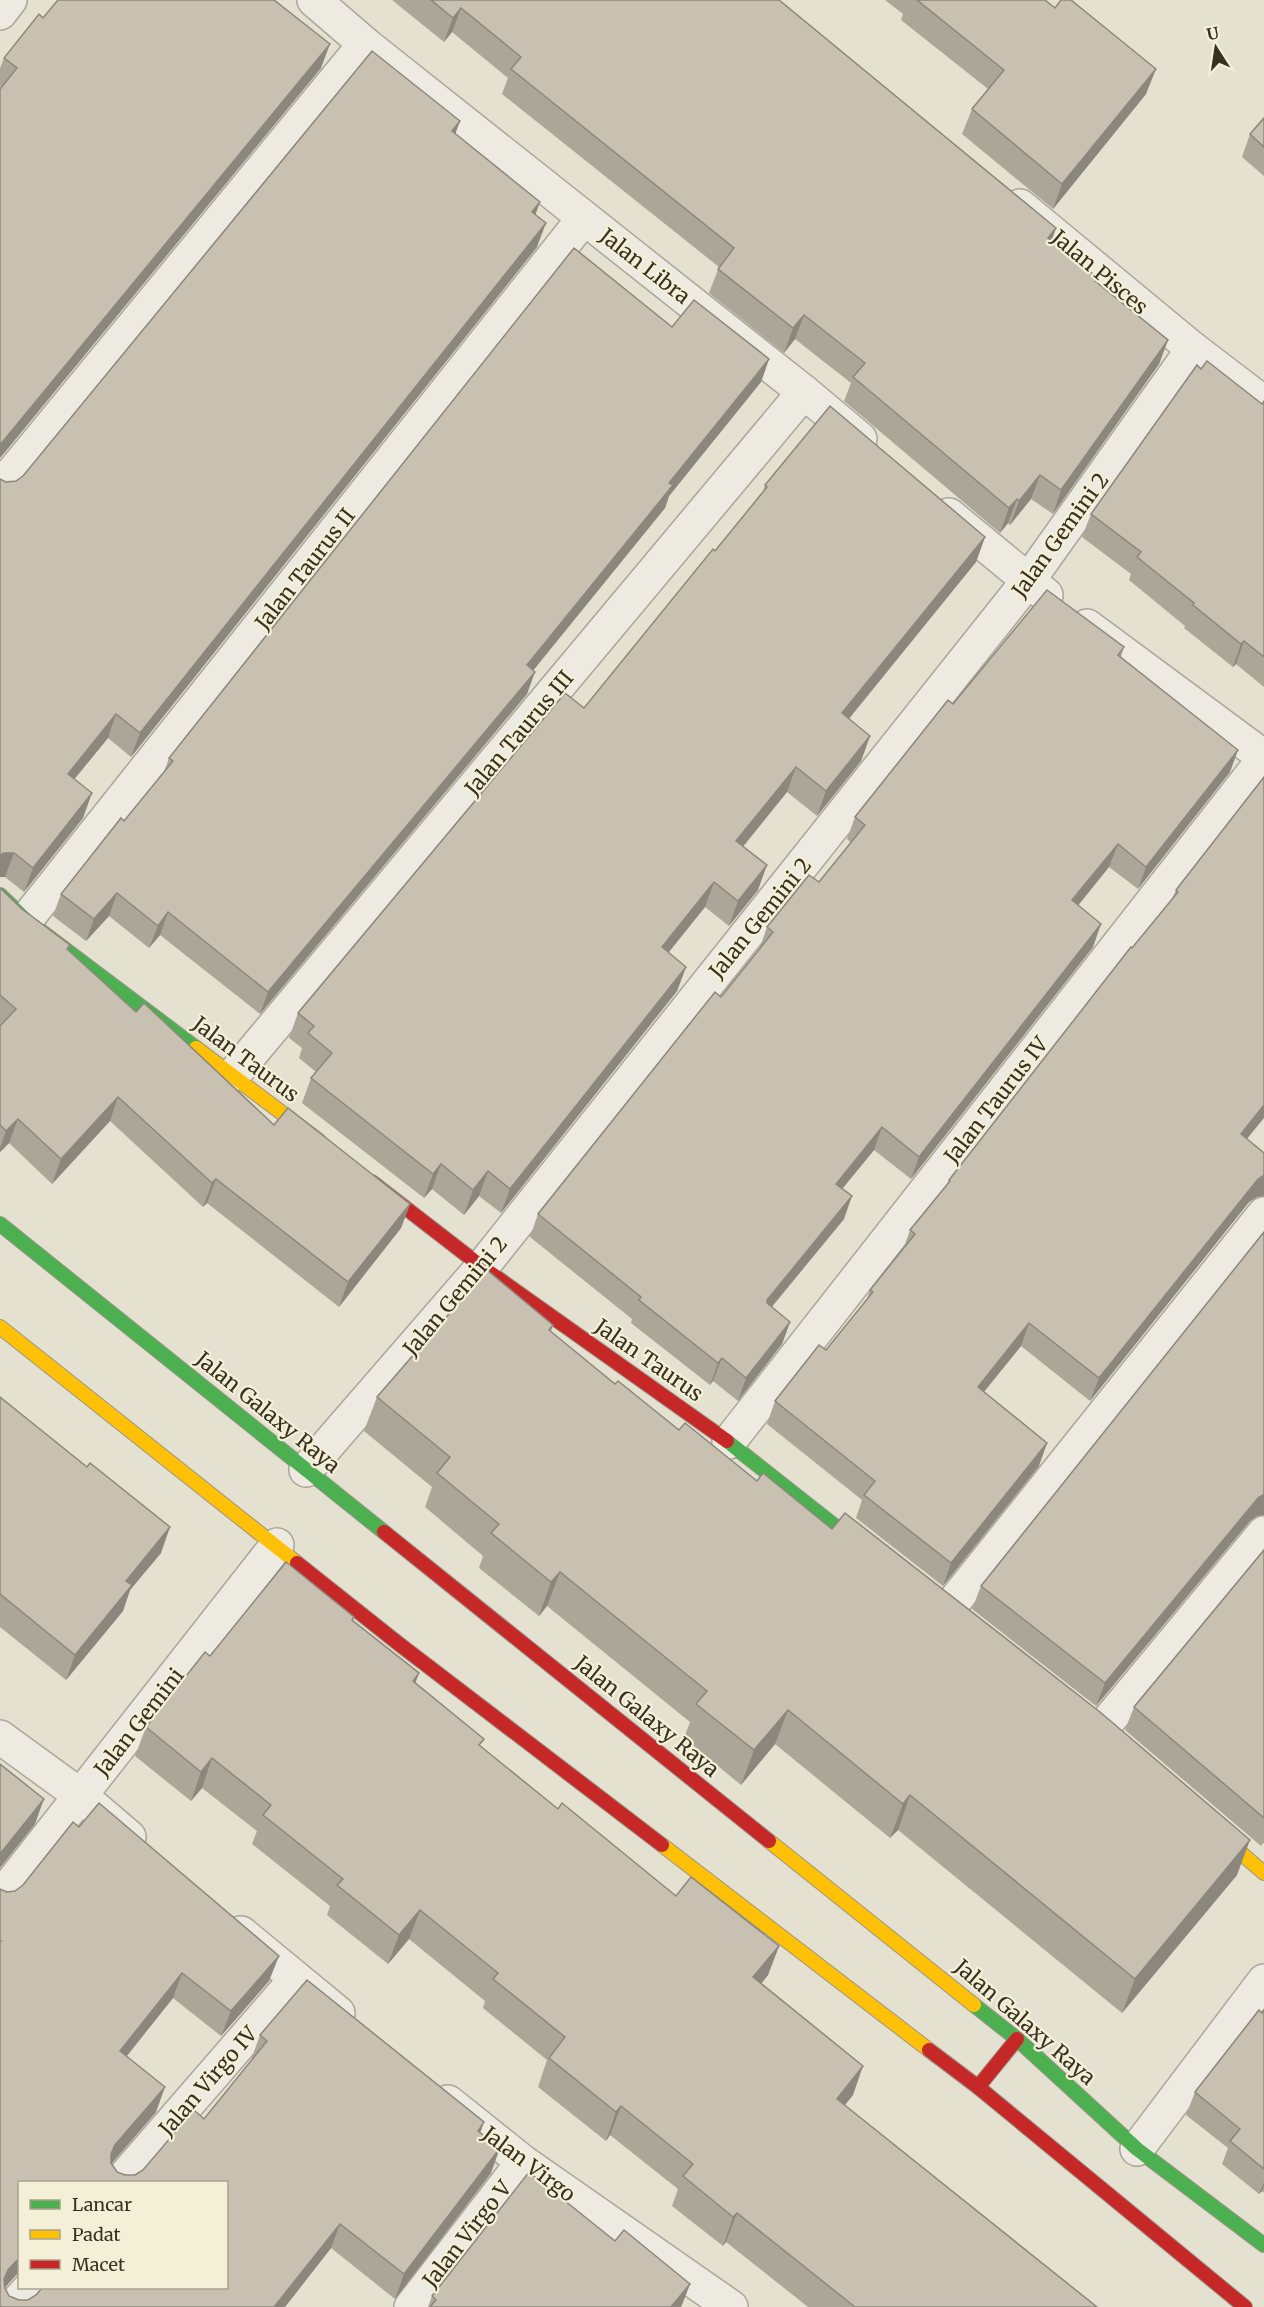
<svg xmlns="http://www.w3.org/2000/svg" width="1264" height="2307" font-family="Merriweather,serif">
	<rect width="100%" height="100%" fill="#e4e1d1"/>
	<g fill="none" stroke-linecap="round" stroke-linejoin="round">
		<g stroke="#aaa699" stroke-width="36">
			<g id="street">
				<path d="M314 0 365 44 804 392 860 439"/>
				<path d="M0 13 10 0"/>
				<path d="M1020 206 1193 349 1264 403"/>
				<path d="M0 488 365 44"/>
				<path d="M949 515 1046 595"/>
				<path d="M1087 626 1264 757"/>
				<path d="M26 920 584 218"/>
				<path d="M234 1074 804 392"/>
				<path d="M729 1442 1264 759"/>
				<path d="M306 1470 482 1267 1028 581 1193 349"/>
				<path d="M945 1613 1264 1214"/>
				<path d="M1099 1732 1264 1533"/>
				<path d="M0 1737 81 1796 129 1837"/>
				<path d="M0 1898 277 1545"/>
				<path d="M241 1933 338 2013"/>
				<path d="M448 2102 523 2162 731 2307"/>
				<path d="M1137 2149 1264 1981"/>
				<path d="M120 2182 296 1979"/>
				<path d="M13 2307 30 2288"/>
				<path d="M411 2307 523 2162"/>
			</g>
		</g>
		<g stroke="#999589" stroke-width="16">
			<g id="fast">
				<path d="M0 895 26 920 196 1048"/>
				<path d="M0 1224 384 1532"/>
				<path d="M727 1441 869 1553"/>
				<path d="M974 2005 1017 2039 1137 2149 1264 2245"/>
			</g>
		</g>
		<g stroke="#999589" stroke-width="16">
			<g id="slow">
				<path d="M196 1048 319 1141"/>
				<path d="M0 1327 297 1563"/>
				<path d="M1211 1827 1264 1873"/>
				<path d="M769 1841 974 2005"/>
				<path d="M662 1845 929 2050"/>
			</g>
		</g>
		<g stroke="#999589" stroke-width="16">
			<g id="jam">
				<path d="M372 1182 482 1267 727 1441"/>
				<path d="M384 1532 769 1841"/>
				<path d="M297 1563 399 1644 662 1845"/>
				<path d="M929 2050 978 2087 1245 2307"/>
				<path d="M978 2087 1017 2039"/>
			</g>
		</g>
		<use href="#street" stroke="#eceae1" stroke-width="33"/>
		<use href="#fast" stroke="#4caf50" stroke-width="14"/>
		<use href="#slow" stroke="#ffc107" stroke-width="14"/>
		<use href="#jam" stroke="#c62828" stroke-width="14"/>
	</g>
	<g fill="#aca699" fill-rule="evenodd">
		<path d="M392 0H779L1056 228 1052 240 1096 282 1168 340 1159 364 1053 514 1031 499 1010 525 1008 523 1000 533 844 401 851 383 795 339 784 353 709 293 719 267 502 94 508 78 452 32 444 42Z"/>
		<path d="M885 0H1045L1146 94 1053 209 962 134 972 109 988 89 901 20 903 14Z"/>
		<path d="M43 18 321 68 0 458V89L2 87 0 86V68L4 58Z"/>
		<path d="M1264 118V176L1242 157 1250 134Z"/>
		<path d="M455 134 536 215 537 247 131 757 108 738 74 779 83 818 24 892 5 877 6 482 16 481Z"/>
		<path d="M672 327 769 359 761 382 669 496 665 508 533 670 527 694 260 1014 160 935 149 948 109 916 86 941 53 916 61 894 124 821 164 772 169 758Z"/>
		<path d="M1201 369 1262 404 1264 401V687L1236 664 1233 667 1184 628 1185 626 1129 580 1131 574 1082 537 1091 514Z"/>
		<path d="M765 485 985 537 976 562 849 719 870 736 861 761 817 816 787 792 743 847 758 890 729 926 705 907 668 952 686 967 677 991 501 1213 479 1196 464 1215 432 1189 424 1198 302 1103 311 1078 316 1072 299 1058 302 1048 289 1038 298 1013 584 708 763 492Z"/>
		<path d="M1124 647 1121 657 1230 772 1138 889 1109 867 1078 905 1093 947 911 1179 874 1150 843 1188 844 1219 772 1307 790 1322 782 1344 738 1401 713 1381 710 1385 631 1323 632 1319 530 1237 538 1214 721 997 759 950 767 927 819 882 851 843 847 839 855 817 953 704Z"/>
		<path d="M1264 777 1247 1139 1257 1197 1249 1202 1090 1401 1021 1346 984 1392 1039 1466 943 1586 856 1518 862 1500 767 1424 775 1401 826 1350 867 1299 870 1290 904 1247 910 1230 946 1186 949 1180 1172 899 1176 890Z"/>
		<path d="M0 888 22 909 70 945 68 950 136 1012 274 1125 410 1204 401 1228 339 1307 207 1203 203 1207 110 1121 52 1184 9 1143 0 1152Z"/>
		<path d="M553 1325 551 1332 615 1384 1237 1875 1122 2013 898 1830 890 1838 775 1744 741 1785 684 1738 690 1722 547 1606 539 1616 479 1568 483 1556 425 1507 432 1487 364 1431 377 1397Z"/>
		<path d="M0 1397 161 1553 130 1590 123 1611 66 1680 0 1627Z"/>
		<path d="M1257 1516 1250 1521 1096 1706 972 1609 981 1586Z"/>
		<path d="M1264 1550V1844L1263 1843 1261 1846 1125 1730 1134 1707Z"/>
		<path d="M354 1617 353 1621 419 1673 415 1683 481 1747 558 1809 676 1896 779 1946 768 1975 761 1984 853 2095 845 2105 1097 2307H808L726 2242 723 2246 672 2206 678 2189 610 2135 606 2141 538 2087 547 2060 483 2008 485 2001 409 1939 388 1964 327 1915 330 1906 252 1844 257 1831 202 1788 191 1801 135 1756 146 1727 210 1656Z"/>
		<path d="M0 1889 269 1981 221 2036 173 1998 126 2056 156 2112 112 2163 117 2172 125 2175H135L143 2170 204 2119 252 2060H251L260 2035 484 2122 480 2133 491 2173 395 2299 331 2248 285 2307H0ZM20 2182 226 2288 36 2295 28 2300H19L9 2296 5 2288 16 2275 20 2273Z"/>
		<path d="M1264 2010V2193L1262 2191 1259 2194 1222 2164 1228 2148 1186 2115 1195 2092Z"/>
		<path d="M615 2241 690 2284 681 2307H428L432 2296Z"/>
	</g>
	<g fill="#8c877d">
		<path d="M461 8 452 32 444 42 453 18Z"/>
		<path d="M330 44 321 68 0 458V445Z"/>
		<path d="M1156 69 1146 94 1053 209 1062 184Z"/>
		<path d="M460 121 451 146 452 131Z"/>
		<path d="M540 202 531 227 532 212Z"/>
		<path d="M546 223 537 247 131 757 140 733Z"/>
		<path d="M1056 228 1047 253 1048 238Z"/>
		<path d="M804 315 795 339 784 353 793 328Z"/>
		<path d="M1168 340 1159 364 1053 514 1061 490Z"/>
		<path d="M769 359 761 382 669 496 665 508 519 688 527 665 669 483Z"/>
		<path d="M1040 475 1031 499 1010 525 1019 501Z"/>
		<path d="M1017 499 1008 523 1000 533 1009 508Z"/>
		<path d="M985 537 976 562 833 738 842 713Z"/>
		<path d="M1244 641 1236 664 1233 667 1241 644Z"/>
		<path d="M535 672 527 694 260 1014 268 992Z"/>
		<path d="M116 714 108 738 59 798 68 774Z"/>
		<path d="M870 736 861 761 817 816 826 791Z"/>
		<path d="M1238 750 1230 772 1138 889 1146 867Z"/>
		<path d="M796 767 787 792 727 866 736 841Z"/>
		<path d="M92 793 83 818 24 892 33 868Z"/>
		<path d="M1118 844 1109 867 1064 923 1072 900Z"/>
		<path d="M4 853H14L5 877H0V855Z"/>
		<path d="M767 865 758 890 729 926 738 901Z"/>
		<path d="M714 882 705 907 653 972 662 947Z"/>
		<path d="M117 893 109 916 86 941 94 919Z"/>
		<path d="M168 912 160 935 149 948 158 926Z"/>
		<path d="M1101 924 1093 947 911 1179 919 1157Z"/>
		<path d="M686 967 677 991 501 1213 510 1189Z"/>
		<path d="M118 1097 110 1121 52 1184 61 1159Z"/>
		<path d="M1264 1105V1118L1232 1157 1241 1134Z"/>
		<path d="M18 1119 9 1143 0 1152V1148L6 1131Z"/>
		<path d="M882 1127 874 1150 828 1206 836 1184Z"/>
		<path d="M441 1164 432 1189 424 1198 433 1174Z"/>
		<path d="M488 1171 479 1196 464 1215 473 1190Z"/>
		<path d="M1264 1175V1196L1257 1197 1249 1202 1090 1401 1099 1378 1258 1179Z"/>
		<path d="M216 1179 207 1203 203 1207 212 1183Z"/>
		<path d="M852 1196 844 1219 758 1323 767 1300Z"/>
		<path d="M410 1204 401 1228 339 1307 348 1282Z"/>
		<path d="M790 1322 782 1344 738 1401 746 1378Z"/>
		<path d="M1029 1323 1021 1346 969 1410 978 1387Z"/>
		<path d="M722 1358 713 1381 710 1385 718 1363Z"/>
		<path d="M1047 1443 1039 1466 943 1586 951 1563Z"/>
		<path d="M1264 1494V1515L1257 1516 1250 1521 1096 1706 1105 1683 1258 1498Z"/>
		<path d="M170 1527 161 1553 130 1590 123 1611 66 1680 75 1655 126 1581Z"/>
		<path d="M560 1572 547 1606 539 1616 551 1582Z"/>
		<path d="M419 1673 408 1702 413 1681Z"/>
		<path d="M788 1710 775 1744 741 1785 754 1750Z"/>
		<path d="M212 1758 202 1788 191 1801 201 1772Z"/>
		<path d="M910 1795 898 1830 890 1838 903 1804Z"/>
		<path d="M44 1799 35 1824 0 1868V1854Z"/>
		<path d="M1250 1840 1237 1875 1122 2013 1135 1979Z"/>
		<path d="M420 1910 409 1939 388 1964 399 1935Z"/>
		<path d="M779 1946 768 1975 743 2006 753 1977Z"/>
		<path d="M279 1956 269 1981 221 2036 231 2011Z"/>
		<path d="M182 1973 173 1998 111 2076 120 2051Z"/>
		<path d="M863 2066 853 2095 826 2128 837 2099Z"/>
		<path d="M165 2087 156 2112 106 2170 115 2145Z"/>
		<path d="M621 2106 610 2135 606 2141 616 2112Z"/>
		<path d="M484 2122 475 2147 478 2131Z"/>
		<path d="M500 2148 491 2173 395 2299 404 2274Z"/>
		<path d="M1264 2182V2186L1262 2191 1259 2194Z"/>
		<path d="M737 2213 726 2242 723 2246 733 2217Z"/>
		<path d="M340 2224 331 2248 285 2307H274Z"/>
		<path d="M20 2257V2273L16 2275 0 2293 4 2279 8 2270Z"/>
		<path d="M690 2284 681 2307H671Z"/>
	</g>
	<g fill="#c8c1b2" stroke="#8c877d" stroke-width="1.5" fill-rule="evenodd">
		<path d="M58 0H274L330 44 0 445V89L17 68 4 58 39 14 43 18Z"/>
		<path d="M431 0H779L1056 228 1048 238 1098 278 1095 281 1168 340 1061 490 1040 475 1019 501 1017 499 1009 508 853 377 865 363 804 315 793 328 718 269 734 248 511 69 521 57 461 8 453 18Z"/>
		<path d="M917 0H1045L1055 8 1061 0H1071L1156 69 1062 184 972 109 1004 70Z"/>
		<path d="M372 51 460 121 452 131 540 202 532 212 546 223 140 733 116 714 68 774 92 793 33 868 14 853H4L0 855V479L6 482 16 481 23 476Z"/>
		<path d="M1264 118V147L1250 134Z"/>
		<path d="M574 248 672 327 694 300 769 359 669 483 673 485 527 665 535 672 268 992 168 912 158 926 117 893 94 919 61 894 121 818 124 821 173 761 169 758Z"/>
		<path d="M1207 361 1262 404 1264 401V657L1244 641 1241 644 1193 605 1194 603 1137 557 1141 552 1091 514 1197 365 1201 369Z"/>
		<path d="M830 406 985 537 842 713 870 736 826 791 796 767 736 841 767 865 738 901 714 882 662 947 686 967 510 1189 488 1171 473 1190 441 1164 433 1174 311 1078 332 1053 308 1033 314 1026 298 1013 565 693 584 708 713 549 715 551 767 487 765 485Z"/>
		<path d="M1047 590 1124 647 1118 655 1238 750 1146 867 1118 844 1072 900 1101 924 919 1157 882 1127 836 1184 852 1196 767 1300V1303L790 1322 746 1378 722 1358 718 1363 639 1300 641 1297 538 1214 715 992 721 997 773 932 767 927 796 891 809 875 819 882 865 825 855 817 948 700 953 704Z"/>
		<path d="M1264 777V1105L1241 1134 1264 1153V1175L1258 1179 1099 1378 1029 1323 978 1387 1047 1443 951 1563 864 1495 875 1481 775 1401 819 1345 826 1350 873 1292 870 1290 915 1234 910 1230 950 1181 949 1180 1131 947 1132 948 1178 892 1176 890Z"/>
		<path d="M0 888 22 909 70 945 67 949 136 1012 144 1003 274 1125 288 1108 410 1204 348 1282 216 1179 212 1183 118 1097 61 1159 18 1119 6 1131 0 1125V1026L16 1009 0 995Z"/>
		<path d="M1264 1232V1494L1258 1498 1105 1683 981 1586Z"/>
		<path d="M487 1270 553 1325 549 1330 615 1384 618 1381 679 1430 685 1423 757 1481 763 1473 832 1529 845 1513 1100 1712 1250 1840 1135 1979 910 1795 903 1804 788 1710 754 1750 696 1704 707 1691 560 1572 551 1582 491 1533 499 1524 437 1473 450 1457 377 1397Z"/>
		<path d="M0 1397 87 1467 90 1463 170 1527 126 1581 132 1585 75 1655 0 1594Z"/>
		<path d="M1264 1550V1818L1134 1707Z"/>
		<path d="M286 1562 354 1617 352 1620 419 1673 413 1681 484 1739 479 1745 558 1809 562 1803 676 1896 691 1877 779 1946 753 1977 863 2066 837 2099 1097 2307H855L737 2213 733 2217 683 2176 693 2164 621 2106 616 2112 549 2058 565 2037 493 1979 498 1973 420 1910 399 1935 337 1885 343 1879 263 1815 271 1805 212 1758 201 1772 146 1727 205 1652 210 1656Z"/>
		<path d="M0 1764 44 1799 0 1854Z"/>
		<path d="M99 1803 279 1956 231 2011 182 1973 120 2051 165 2087 115 2145 111 2154V2163L117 2172 125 2175H135L143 2170 194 2110 204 2119 267 2041 260 2035 307 1980 484 2122 478 2131 500 2148 404 2274 340 2224 274 2307H0V1942L1 1941H0V1889L7 1892 15 1891 23 1885 73 1822 79 1827ZM20 2182H226V2288H42L36 2295 28 2300H19L9 2296 5 2288 4 2279 8 2270 20 2257Z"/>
		<path d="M1259 2010 1262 2013 1264 2010V2169L1230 2141 1240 2129 1195 2092Z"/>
		<path d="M529 2172 615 2241 624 2230 690 2284 671 2307H430L436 2300 432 2296Z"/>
	</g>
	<g text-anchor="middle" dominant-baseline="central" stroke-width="4.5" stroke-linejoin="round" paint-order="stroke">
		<g font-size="21" fill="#393021" stroke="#f4f0d8">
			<text transform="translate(645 266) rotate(38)">Jalan Libra</text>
			<text transform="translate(1100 272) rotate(40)">Jalan Pisces</text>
			<text transform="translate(1060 535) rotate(-54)">Jalan Gemini 2</text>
			<text transform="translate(305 569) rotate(-52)">Jalan Taurus II</text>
			<text transform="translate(519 733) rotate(-50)">Jalan Taurus III</text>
			<text transform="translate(760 918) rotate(-51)">Jalan Gemini 2</text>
			<text transform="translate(246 1059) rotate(37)">Jalan Taurus</text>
			<text transform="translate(996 1100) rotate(-52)">Jalan Taurus IV</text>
			<text transform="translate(455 1296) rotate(-50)">Jalan Gemini 2</text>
			<text transform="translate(649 1360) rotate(35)">Jalan Taurus</text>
			<text transform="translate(268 1412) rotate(39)">Jalan Galaxy Raya</text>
			<text transform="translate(647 1716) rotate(39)">Jalan Galaxy Raya</text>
			<text transform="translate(139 1722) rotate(-52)">Jalan Gemini</text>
			<text transform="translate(1025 2022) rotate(41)">Jalan Galaxy Raya</text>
			<text transform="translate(208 2081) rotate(-49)">Jalan Virgo IV</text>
			<text transform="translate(529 2164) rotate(37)">Jalan Virgo</text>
			<text transform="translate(467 2234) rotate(-52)">Jalan Virgo V</text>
		</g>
	</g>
	<rect x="18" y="2181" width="210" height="108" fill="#f4f0d8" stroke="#a9a38f" stroke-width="1.5"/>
	<rect x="30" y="2200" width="30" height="9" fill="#4caf50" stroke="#a9a38f" stroke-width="1.5"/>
	<text x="72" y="2211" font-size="18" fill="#393021">Lancar</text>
	<rect x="30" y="2230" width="30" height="9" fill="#ffc107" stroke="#a9a38f" stroke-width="1.5"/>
	<text x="72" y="2241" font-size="18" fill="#393021">Padat</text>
	<rect x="30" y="2260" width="30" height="9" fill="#c62828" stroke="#a9a38f" stroke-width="1.5"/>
	<text x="72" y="2271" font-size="18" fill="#393021">Macet</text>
	<g transform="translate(1216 48) rotate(348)" stroke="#f4f0d8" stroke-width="4.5" paint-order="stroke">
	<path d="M0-4.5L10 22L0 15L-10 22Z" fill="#393021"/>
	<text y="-9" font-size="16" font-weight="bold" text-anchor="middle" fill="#393021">U</text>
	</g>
</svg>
